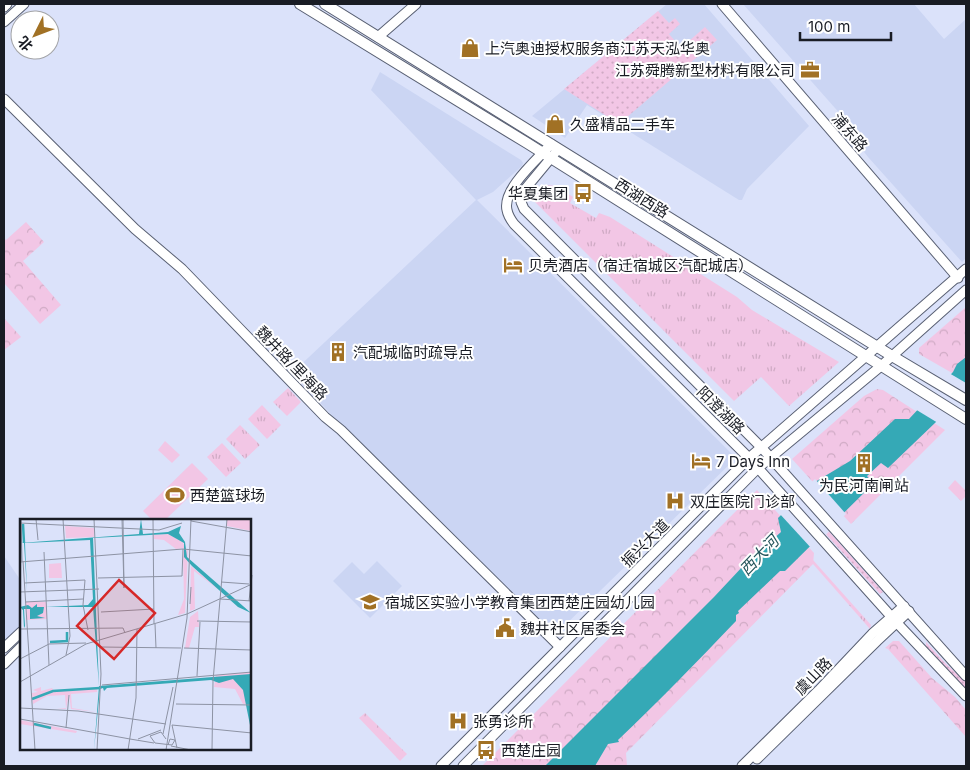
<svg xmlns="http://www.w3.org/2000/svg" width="970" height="770" font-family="Inter,'Noto Sans SC',sans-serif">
	<defs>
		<pattern id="grass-tufts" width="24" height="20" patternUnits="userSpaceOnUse" patternTransform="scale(1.25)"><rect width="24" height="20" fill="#f2c6e5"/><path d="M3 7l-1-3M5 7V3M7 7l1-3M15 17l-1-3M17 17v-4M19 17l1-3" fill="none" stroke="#cfaac4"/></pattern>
		<pattern id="forest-crowns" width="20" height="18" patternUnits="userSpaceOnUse" patternTransform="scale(1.25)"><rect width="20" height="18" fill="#f2c6e5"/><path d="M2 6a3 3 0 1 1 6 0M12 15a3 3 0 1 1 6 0" fill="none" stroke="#cfaac4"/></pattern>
		<pattern id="garden-dots" width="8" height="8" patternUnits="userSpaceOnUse" patternTransform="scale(1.25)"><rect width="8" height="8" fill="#f2c6e5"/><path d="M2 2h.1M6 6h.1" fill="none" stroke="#cfaac4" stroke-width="1.8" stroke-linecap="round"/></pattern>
	</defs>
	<rect width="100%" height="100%" fill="#dbe2fa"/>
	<g fill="#cbd5f3">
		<path d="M667 4H704L809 126 747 189 742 200H739L587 105 565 138 532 116Z"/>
		<path d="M743 4H914L944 39 966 19V258L962 262 868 157 846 129 850 125Z"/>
		<path d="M380 72 521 160 523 163 522 166 493 192 477 200 736 458 554 636 344 428 292 373 476 200 371 90Z"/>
		<path d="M4 556 21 581V627L4 642Z"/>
		<path d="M377 561 402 586 370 618 333 581 352 562 364 574Z"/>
	</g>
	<g fill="url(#grass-tufts)">
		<path d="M547 185 556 186 573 197 570 203 596 218 599 213 610 217 737 297 752 310 839 362 789 406 761 377 734 401 535 202C537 194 539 189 547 185Z"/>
		<path d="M288 388 301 402 287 416 273 402Z"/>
		<path d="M262 405 281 425 267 439 248 419Z"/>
		<path d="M240 425 260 445 245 459 226 439Z"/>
		<path d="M222 443 241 463 226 477 207 457Z"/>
		<path d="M813 560 871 625 870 629 813 564Z"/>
	</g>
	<g fill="url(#forest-crowns)">
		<path d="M26 222 44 242 23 261 61 305 40 324 4 283V238L6 240Z"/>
		<path d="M966 307V381L919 354V348Z"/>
		<path d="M4 318 21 337 4 350Z"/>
		<path d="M877 389 883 390 945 430 851 524 792 459 864 396Z"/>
		<path d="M955 480 966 491V496L961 501 948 488Z"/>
		<path d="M757 490 814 553 813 564 626 753 627 766H482Z"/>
		<path d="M893 641H899L932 678 955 697 966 710V737L888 649 885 648Z"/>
		<path d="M365 713 407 754 400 761 359 718Z"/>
	</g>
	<g fill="url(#garden-dots)">
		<path d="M658 11 669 23 675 18 680 24 669 34 681 48 705 27 717 40 619 124 564 89Z"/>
		<path d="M798 497 883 592 880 594 795 500Z"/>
		<path d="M926 642 946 664 966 682V692L926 647Z"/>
	</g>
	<g fill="#f2c6e5">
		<path d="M165 441 180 455 172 463 158 450Z"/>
		<path d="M192 463 208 479 165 520H152L143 511Z"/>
	</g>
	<path fill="#35a9b6" d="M966 357V388L936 422 888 468 881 463 867 476 873 484 785 571H780L738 611 739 613 736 615V621C696 663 658 702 618 740L619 742 608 744 595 766H545L714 597 744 565 781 532 778 518 815 482 850 461 895 419H909L953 372 957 364Z"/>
	<g fill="#dbe2fa">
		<path d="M949 373 966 383V392L938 423 915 409Z"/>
		<path d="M815 479 846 514 812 549 779 513Z"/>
	</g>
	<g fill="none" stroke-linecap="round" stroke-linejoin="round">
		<g stroke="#596073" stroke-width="11">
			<g id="secondary">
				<path d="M722 4 958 278"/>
				<path d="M4 7 7 4"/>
				<path d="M4 22 24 4"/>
				<path d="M378 37 416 4"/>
				<path d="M4 99 135 229 182 269 325 417 341 430 560 647"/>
				<path d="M551 144C538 159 502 189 507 210 508 216 511 220 514 224L749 458 897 623 966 696"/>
				<path d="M555 153 521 194V202L524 209 761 447 966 676"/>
				<path d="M4 648 21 632"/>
				<path d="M4 664 21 647"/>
				<path d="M757 759 877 641 909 611"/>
				<path d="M441 766 749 458 966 269"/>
				<path d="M463 766 758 468 881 366 966 290"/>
				<path d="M742 766 819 690 872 634 904 606"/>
			</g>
		</g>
		<g stroke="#596073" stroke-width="12">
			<g id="primary">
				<path d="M300 4 527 143 966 419"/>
				<path d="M325 4 892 356 966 400"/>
			</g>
		</g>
		<use href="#secondary" stroke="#fff" stroke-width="9"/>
		<use href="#primary" stroke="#fff" stroke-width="10"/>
	</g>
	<defs>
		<g id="shop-bare" transform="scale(1.5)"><path d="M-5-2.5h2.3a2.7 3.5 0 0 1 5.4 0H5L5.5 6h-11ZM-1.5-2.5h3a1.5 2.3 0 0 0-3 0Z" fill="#a17125" stroke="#fff" stroke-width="2.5" paint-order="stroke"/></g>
		<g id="office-bare" transform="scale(1.5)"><path d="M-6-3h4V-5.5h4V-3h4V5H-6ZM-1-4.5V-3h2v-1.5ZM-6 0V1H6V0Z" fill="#a17125" stroke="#fff" stroke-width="2.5" paint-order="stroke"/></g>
		<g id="bus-bare" transform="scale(1.5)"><path d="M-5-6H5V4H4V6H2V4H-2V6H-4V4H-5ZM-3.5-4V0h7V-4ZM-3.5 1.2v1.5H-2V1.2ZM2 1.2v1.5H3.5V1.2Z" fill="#a17125" stroke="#fff" stroke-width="2.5" paint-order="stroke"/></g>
		<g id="hotel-bare" transform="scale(1.5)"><path d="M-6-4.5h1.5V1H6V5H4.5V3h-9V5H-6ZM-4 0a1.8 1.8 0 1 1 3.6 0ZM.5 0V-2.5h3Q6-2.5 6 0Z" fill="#a17125" stroke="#fff" stroke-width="2.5" paint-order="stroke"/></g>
		<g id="building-bare" transform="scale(1.5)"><path d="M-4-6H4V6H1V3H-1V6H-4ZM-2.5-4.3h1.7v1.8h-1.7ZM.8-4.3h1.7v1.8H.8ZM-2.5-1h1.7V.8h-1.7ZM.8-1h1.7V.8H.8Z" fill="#a17125" stroke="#fff" stroke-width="2.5" paint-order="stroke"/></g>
		<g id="stadium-bare" transform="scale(1.5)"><path d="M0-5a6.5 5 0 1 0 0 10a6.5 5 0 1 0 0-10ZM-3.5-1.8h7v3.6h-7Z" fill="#a17125" stroke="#fff" stroke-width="2.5" paint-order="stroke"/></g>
		<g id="hospital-bare" transform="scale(1.5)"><path d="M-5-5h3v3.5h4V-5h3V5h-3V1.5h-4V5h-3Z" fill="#a17125" stroke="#fff" stroke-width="2.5" paint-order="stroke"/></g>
		<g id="school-bare" transform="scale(1.5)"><path d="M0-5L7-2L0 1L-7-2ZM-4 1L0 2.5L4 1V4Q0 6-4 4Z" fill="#a17125" stroke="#fff" stroke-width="2.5" paint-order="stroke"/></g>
		<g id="civic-bare" transform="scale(1.5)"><path d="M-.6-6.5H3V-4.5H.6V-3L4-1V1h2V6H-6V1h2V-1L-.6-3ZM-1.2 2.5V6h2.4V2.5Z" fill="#a17125" stroke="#fff" stroke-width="2.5" paint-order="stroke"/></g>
	</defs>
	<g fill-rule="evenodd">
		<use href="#shop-bare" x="470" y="48"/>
		<use href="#office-bare" x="810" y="70"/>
		<use href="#shop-bare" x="555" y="124"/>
		<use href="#bus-bare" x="583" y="193"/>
		<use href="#hotel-bare" x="513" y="265"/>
		<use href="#building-bare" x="338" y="352"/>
		<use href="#hotel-bare" x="701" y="461"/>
		<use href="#building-bare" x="864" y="463"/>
		<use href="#stadium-bare" x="175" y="495"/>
		<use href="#hospital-bare" x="675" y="501"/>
		<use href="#school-bare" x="370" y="602"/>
		<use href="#civic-bare" x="505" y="628"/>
		<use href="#hospital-bare" x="458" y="721"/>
		<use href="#bus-bare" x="486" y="750"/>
	</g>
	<g text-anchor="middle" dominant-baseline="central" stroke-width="4" stroke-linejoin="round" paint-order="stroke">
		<g font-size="15" fill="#191c24" stroke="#fff" text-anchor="start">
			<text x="485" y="48">上汽奥迪授权服务商江苏天泓华奥</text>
			<text x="795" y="70" text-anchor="end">江苏舜腾新型材料有限公司</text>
			<text x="570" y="124">久盛精品二手车</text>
			<text x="568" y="193" text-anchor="end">华夏集团</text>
			<text x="528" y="265">贝壳酒店（宿迁宿城区汽配城店）</text>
			<text x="353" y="352">汽配城临时疏导点</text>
			<text x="716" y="461">7 Days Inn</text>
			<text x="864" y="485" text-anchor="middle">为民河南闸站</text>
			<text x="190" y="495">西楚篮球场</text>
			<text x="690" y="501">双庄医院门诊部</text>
			<text x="385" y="602">宿城区实验小学教育集团西楚庄园幼儿园</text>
			<text x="520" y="628">魏井社区居委会</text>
			<text x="473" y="721">张勇诊所</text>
			<text x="501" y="750">西楚庄园</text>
		</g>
		<g font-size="15" fill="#191c24" stroke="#fff">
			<text transform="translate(850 132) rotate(49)">浦东路</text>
			<text transform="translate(642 198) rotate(32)">西湖西路</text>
			<text transform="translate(292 363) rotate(46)">魏井路/里海路</text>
			<text transform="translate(721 410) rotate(45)">阳澄湖路</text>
			<text transform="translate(645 543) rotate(-45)">振兴大道</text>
			<text transform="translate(813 676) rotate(-46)">虞山路</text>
		</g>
		<g font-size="16" font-style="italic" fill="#26565c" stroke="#fff">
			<text transform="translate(759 555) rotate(-46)">西大河</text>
		</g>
	</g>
	<g transform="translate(20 519)">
		<rect width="231" height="231" fill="#dbe2fa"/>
		<path d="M21 168V172L32 169 34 172 77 169V173L51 175 52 189 76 193 51 190 49 175 46 190H37L46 189 45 176 27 177 13 185 12 174 18 173 13 171Z" fill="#f2c6e5"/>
		<path d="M148 15 163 23 165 29 156 30 144 21 134 20V16ZM168 31 165 94 158 96 164 80 163 32ZM171 47 199 71 174 52 175 90 170 92ZM6 83H26L27 100 6 101ZM178 92 179 108H175L169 129H165L170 98ZM231 153V185H223L215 170 194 168 196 156ZM0 201 57 212 56 214 0 205Z" fill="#f2c6e5"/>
		<path d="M41 44 42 59H29V45Z" fill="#f2c6e5"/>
		<path d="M207 0H231V12L207 7ZM45 7 74 9V18L46 19Z" fill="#f2c6e5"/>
		<path d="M121 0 123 15 148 13 161 7 159 14 165 23 167 38 231 94 218 88 172 47 164 38V24L148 15 73 19 79 167 231 155V211L223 171 213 160 199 164 191 161 87 169 84 172 83 169 80 170 74 231 79 167 73 88H24L23 94 17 97 25 99 10 100V90H4L5 107 4 109 3 91 0 88 8 86 12 89 17 85V88H25L68 86 73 80 70 21 5 24 7 72 4 24H0L119 15Z" fill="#35a9b6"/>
		<path fill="none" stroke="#35a9b6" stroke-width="2.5" d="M3 5 4 24M30 123 47 122V113M12 180 33 172 80 169M14 205 31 209"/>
		<path fill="none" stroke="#8d93a4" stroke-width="1" d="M1 0 2 42M16 0 18 21M43 0 50 117 46 136M74 0 81 155 77 231M102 0 104 69 103 0M133 0 134 105M171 2 232 13M0 4 139 11 162 4M24 33 29 146M3 42 15 231M0 43 163 30 232 37M78 59 162 57 163 30M65 61 63 86 68 111M201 63 229 65M4 64 65 61M0 73 79 70M200 80 232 82M229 82 232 56M5 83 63 80M170 85 171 68M81 93 134 90M177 102 232 103M135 105 136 129M0 110 103 109 105 114M81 128 161 129M164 129 232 131M0 140 29 125 66 124M177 157 180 103M0 163 66 125 167 95 232 65M82 166 232 153M156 185 232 186M0 189 58 192 146 205M0 200 110 220M152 206 232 214M152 206 157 229M46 209 49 176M143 215 153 168M110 220 134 224M118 220 141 211M146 220 141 213 130 217 135 224 152 226 155 221 150 220 148 226M151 227 171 231M108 231 116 179 117 110M146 231 167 99 171 0M192 231 193 162 207 0"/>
		<path fill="#d62828" fill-opacity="0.15" stroke="#d62828" stroke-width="2.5" d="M99 61 135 94 94 140 57 107Z"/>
		<rect width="231" height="231" fill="none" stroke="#191c24" stroke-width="2.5"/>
	</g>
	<rect width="970" height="770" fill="none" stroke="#191c24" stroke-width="10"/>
	<g transform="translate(35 35) rotate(228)"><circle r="24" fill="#ffffff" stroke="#a3a4a7"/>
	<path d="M0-4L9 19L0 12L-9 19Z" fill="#a17125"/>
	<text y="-8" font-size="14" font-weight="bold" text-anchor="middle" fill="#191c24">北</text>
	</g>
	<path d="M800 32v8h91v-8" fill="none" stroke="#191c24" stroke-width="2.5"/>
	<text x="808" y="32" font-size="15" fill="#191c24" stroke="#ffffff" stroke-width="4" paint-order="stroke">100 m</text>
</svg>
